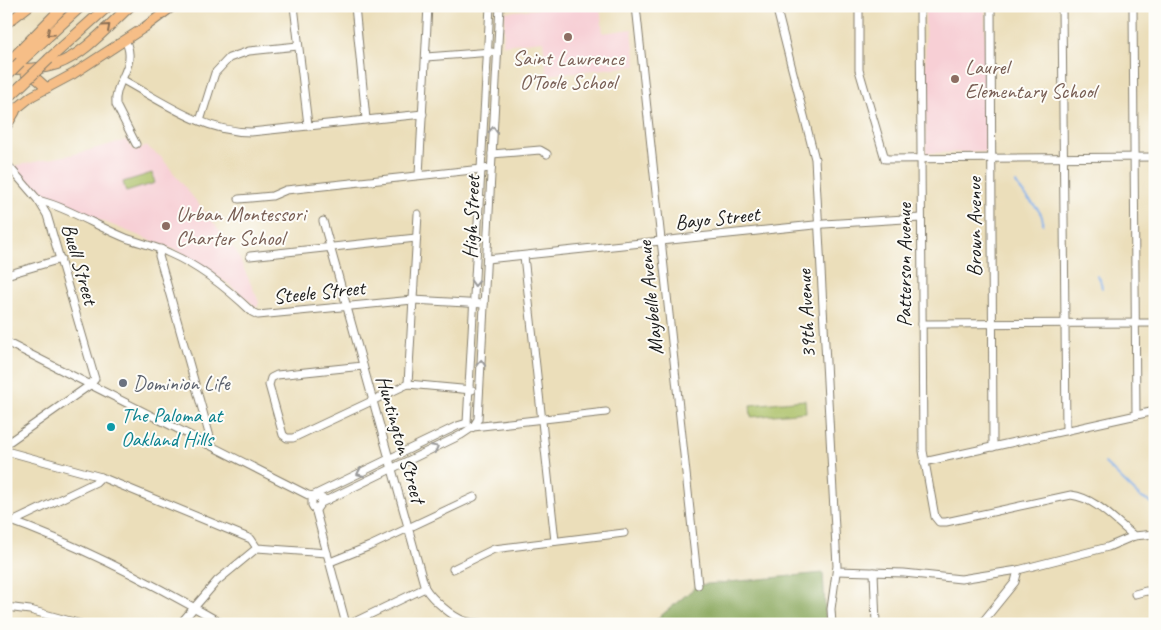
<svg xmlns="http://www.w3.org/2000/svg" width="1161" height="630" font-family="Caveat,sans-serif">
	<rect width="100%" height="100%" fill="#fdfcf7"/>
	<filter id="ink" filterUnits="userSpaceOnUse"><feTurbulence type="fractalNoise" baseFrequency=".02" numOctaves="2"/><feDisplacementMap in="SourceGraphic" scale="10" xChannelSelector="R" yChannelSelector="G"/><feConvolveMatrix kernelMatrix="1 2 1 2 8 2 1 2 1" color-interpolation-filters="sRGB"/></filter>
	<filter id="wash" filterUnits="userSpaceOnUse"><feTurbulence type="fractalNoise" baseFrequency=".0096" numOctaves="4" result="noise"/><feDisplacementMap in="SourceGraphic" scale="20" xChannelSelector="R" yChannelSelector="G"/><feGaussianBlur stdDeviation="1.12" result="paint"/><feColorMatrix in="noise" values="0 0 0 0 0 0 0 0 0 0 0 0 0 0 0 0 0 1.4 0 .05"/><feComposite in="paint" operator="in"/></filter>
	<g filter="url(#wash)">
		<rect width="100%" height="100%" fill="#ebdeba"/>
		<g fill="#f7cfd5">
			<path d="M544 6H600L603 33 632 29 636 66 547 75 543 41 503 45 505 12 544 8Z"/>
			<path d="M925 6H985L986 152 926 153Z"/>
			<path d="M126 140 134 150 146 146 161 157 236 251 259 302 257 308 230 285 182 253 87 215 33 187 14 166 79 153Z"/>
		</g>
		<g fill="#a8be62" stroke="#626d3f">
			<path d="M152 173 155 183 126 192 123 182Z"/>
			<path d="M805 400 806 412 751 417 750 405Z"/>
		</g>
		<path fill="#86a558" stroke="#51603a" d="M823 573 826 624H657V619L698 585Z"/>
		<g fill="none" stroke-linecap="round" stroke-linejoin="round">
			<g stroke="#7faee9" stroke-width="2">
				<path d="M1016 183C1023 198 1044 208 1043 224"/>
				<path d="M1097 276 1100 279 1102 288"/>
				<path d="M1105 463 1140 497 1155 505"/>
			</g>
		</g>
	</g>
	<g filter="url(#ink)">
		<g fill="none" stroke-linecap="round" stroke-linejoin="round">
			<g stroke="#847d6b" stroke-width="9">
				<g id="minor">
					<path d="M294 6 308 125"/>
					<path d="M355 6 366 119"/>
					<path d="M636 6 698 585"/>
					<path d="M776 6 815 159 837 566 831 609 832 624"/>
					<path d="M859 6V70L885 159 1155 157"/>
					<path d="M920 6 923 451 935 517 939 522H946L1071 495C1096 498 1115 521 1134 536"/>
					<path d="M991 6 993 447"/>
					<path d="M1062 6 1066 431"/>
					<path d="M1133 6 1136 415"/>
					<path d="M125 40C139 66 113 81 116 105L136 144"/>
					<path d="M426 57 492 52"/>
					<path d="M123 80C163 102 204 132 251 132L423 114"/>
					<path d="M200 121 215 73 229 58 249 51 298 46"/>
					<path d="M492 154 540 150 547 154"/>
					<path d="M6 163 38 200 47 215 95 379 90 385 6 444"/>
					<path d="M419 175 428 6"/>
					<path d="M239 199 272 196 286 190 491 168"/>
					<path d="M38 200C69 208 96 226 126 238 140 243 155 246 169 253 201 267 227 288 252 312L258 315 413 300 484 304"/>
					<path d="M323 221 425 588C432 599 452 617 465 621 473 624 485 623 494 624"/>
					<path d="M161 249 159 256 210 437 207 444"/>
					<path d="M250 256 416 238"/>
					<path d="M524 256 555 541"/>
					<path d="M487 259 824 224 921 218"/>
					<path d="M6 275 61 259"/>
					<path d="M922 324 1155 323"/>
					<path d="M6 342 308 495 328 500"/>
					<path d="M363 366 277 375 271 378 269 385 283 435 287 438H293L408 384 472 390"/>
					<path d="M408 384 418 214"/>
					<path d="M467 423 490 6"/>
					<path d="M473 427 478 419 500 6"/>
					<path d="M6 451 101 477 251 539 257 548 327 553"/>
					<path d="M924 462 1155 411"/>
					<path d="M316 510 321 503 461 435 473 427 606 412"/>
					<path d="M6 519C82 546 154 584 223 624"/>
					<path d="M6 525 96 482 101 477"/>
					<path d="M330 562 370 546 474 497"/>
					<path d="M453 569 494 549 624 533"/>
					<path d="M837 571 904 573 961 579 1018 570 1108 547 1134 536 1155 534"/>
					<path d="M874 572 876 624"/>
					<path d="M1135 594 1146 591 1155 592"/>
					<path d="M6 607 30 610 81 624"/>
					<path d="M180 624 217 581 257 548"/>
					<path d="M346 624 316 512 312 505V496L457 426 467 423"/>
					<path d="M350 624 425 588"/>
					<path d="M981 624 1015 582 1018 570"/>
				</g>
			</g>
			<g stroke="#847d6b" stroke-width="11">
				<g id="major">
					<path d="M6 24 29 6"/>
					<path d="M26 74 37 79 47 88"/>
					<path d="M6 117 32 96 73 74 145 27 173 6"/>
					<path d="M6 127 15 112"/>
				</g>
			</g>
			<g stroke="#847d6b" stroke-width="12">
				<g id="highway">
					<path d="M49 59 108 6"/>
					<path d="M11 60 64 6"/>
					<path d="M20 62 81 6"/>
					<path d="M10 69C25 69 42 69 57 64 85 54 108 26 130 6"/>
				</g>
			</g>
			<use href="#minor" stroke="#fff" stroke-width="7"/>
			<use href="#major" stroke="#f6be87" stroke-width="9"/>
			<use href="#highway" stroke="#f6be87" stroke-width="10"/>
			<g stroke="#847d6b" stroke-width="12" stroke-linecap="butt">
				<g id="highway-bridge">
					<path d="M6 76 20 62"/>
					<path d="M6 100 49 59"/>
				</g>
			</g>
			<use href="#highway-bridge" stroke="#f6be87" stroke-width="10"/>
		</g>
		<defs><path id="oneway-chevron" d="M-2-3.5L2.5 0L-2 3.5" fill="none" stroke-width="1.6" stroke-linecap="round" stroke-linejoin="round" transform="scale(1.25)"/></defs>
		<g stroke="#896d52">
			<use href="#oneway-chevron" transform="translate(107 27) rotate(-42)"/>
			<use href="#oneway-chevron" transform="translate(50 33) rotate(138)"/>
		</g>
		<g stroke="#999">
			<use href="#oneway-chevron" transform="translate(493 130) rotate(-87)"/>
			<use href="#oneway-chevron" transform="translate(475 283) rotate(93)"/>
			<use href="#oneway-chevron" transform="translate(481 363) rotate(-86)"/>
			<use href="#oneway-chevron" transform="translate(435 448) rotate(-26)"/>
			<use href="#oneway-chevron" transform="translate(360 473) rotate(155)"/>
		</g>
	</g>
	<g fill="#8d6e63" stroke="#fdfcf7" stroke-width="2">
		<circle cx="568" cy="37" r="5"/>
		<circle cx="955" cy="79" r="5"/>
		<circle cx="166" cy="226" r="5"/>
	</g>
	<circle fill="#6b7280" stroke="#fdfcf7" stroke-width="2" cx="123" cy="383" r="5"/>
	<circle fill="#0f9aa8" stroke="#fdfcf7" stroke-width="2" cx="111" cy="427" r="5"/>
	<g text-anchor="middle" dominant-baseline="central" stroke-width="4" stroke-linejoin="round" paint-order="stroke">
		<g font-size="21" fill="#785e54" stroke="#fdfcf7" text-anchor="start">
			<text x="568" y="58" text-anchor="middle">Saint Lawrence<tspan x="568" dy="24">O'Toole School</tspan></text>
			<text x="965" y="67">Laurel<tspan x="965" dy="24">Elementary School</tspan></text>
			<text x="176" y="214">Urban Montessori<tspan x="176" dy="24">Charter School</tspan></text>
		</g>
		<g font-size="21" fill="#1c1c1c" stroke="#fdfcf7">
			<text transform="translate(471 217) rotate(-88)">High Street</text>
			<text transform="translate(717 218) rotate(-6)">Bayo Street</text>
			<text transform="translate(974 227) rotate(-90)">Brown Avenue</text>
			<text transform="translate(80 264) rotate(74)">Buell Street</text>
			<text transform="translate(904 265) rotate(-90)">Patterson Avenue</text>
			<text transform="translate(319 292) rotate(-6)">Steele Street</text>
			<text transform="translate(650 298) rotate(-96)">Maybelle Avenue</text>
			<text transform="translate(806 314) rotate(-93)">39th Avenue</text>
			<text transform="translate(401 439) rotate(74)">Huntington Street</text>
		</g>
		<g font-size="21" fill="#5b616d" stroke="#fdfcf7" text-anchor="start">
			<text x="133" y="383">Dominion Life</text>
		</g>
		<g font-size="21" fill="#0d838f" stroke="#fdfcf7" text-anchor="start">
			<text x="121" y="415">The Paloma at<tspan x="121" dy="24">Oakland Hills</tspan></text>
		</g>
	</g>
	<rect width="1161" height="630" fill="none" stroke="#fdfcf7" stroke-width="25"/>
</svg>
